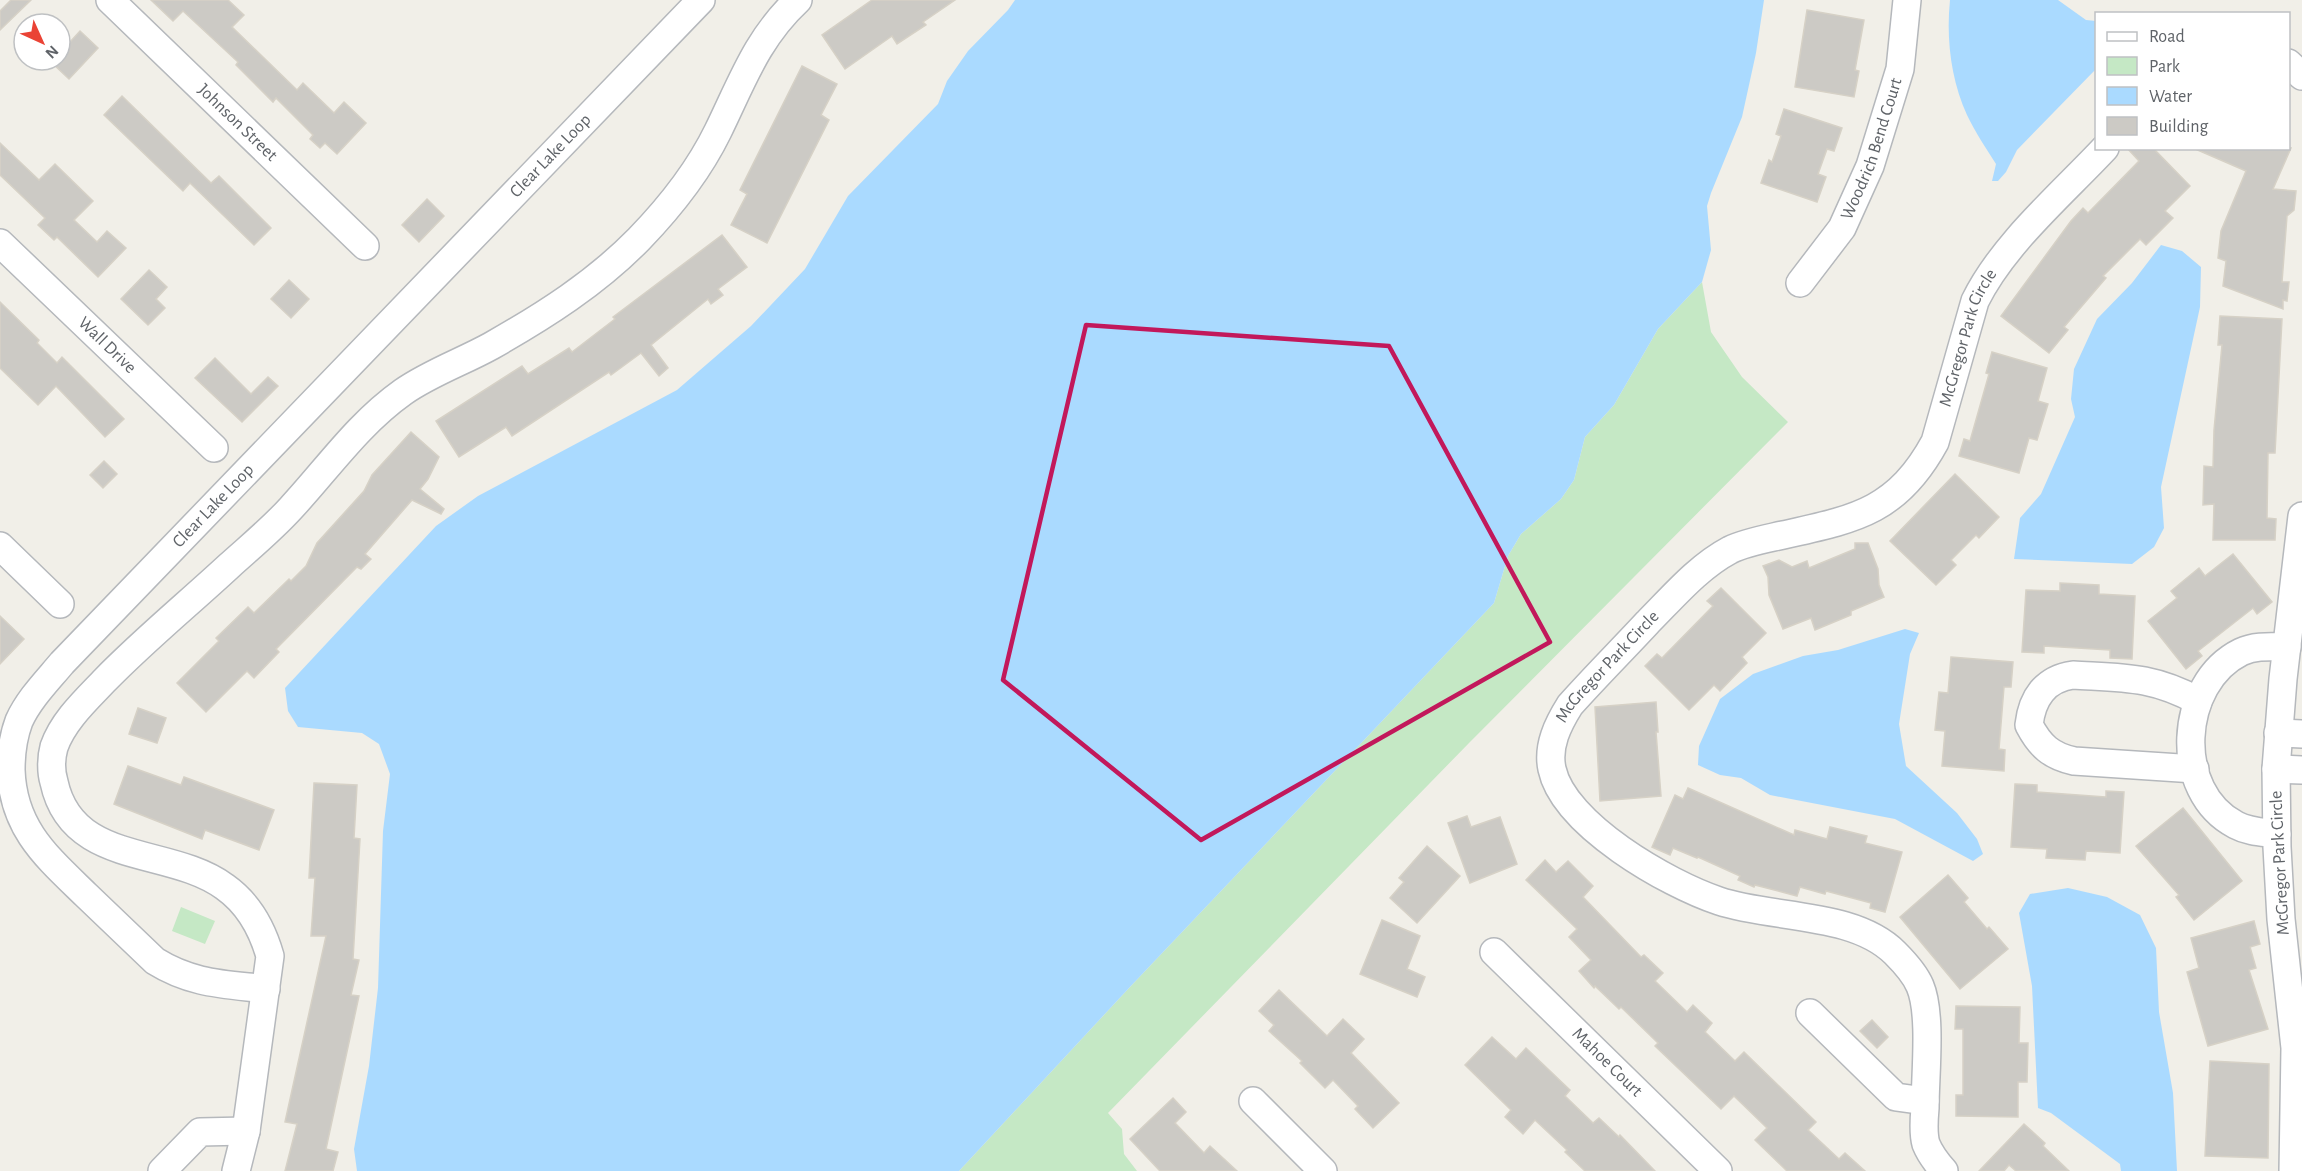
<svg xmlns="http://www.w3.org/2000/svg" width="2302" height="1171" font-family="'Alegreya Sans',sans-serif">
	<rect width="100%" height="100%" fill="#f1efe8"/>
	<g fill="#c5e8c5">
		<path d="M1702 282 1711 332 1742 377 1788 422 1469 743 1108 1113 1122 1129 1124 1154 1137 1171H959L1129 988 1494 603 1508 556 1521 534 1561 499 1574 480 1585 437 1614 405 1658 329Z"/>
		<path d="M181 907 215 921 205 944 172 931Z"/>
	</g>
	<g fill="#aadaff">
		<path d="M1015 0H1764L1756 53 1742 117 1711 193 1707 206 1711 250 1702 282 1658 329 1614 405 1585 437 1574 480 1561 499 1521 534 1508 556 1494 603 1129 988 959 1171H357L354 1149 369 1066 378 988 383 831 390 774 379 744 362 733 298 727 288 711 285 688 436 526 478 496 677 390 751 326 805 269 848 196 938 104 947 81 968 51 1008 10Z"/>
		<path d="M1950 0H2058L2086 20 2096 21V69L2017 150 2006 172 1998 181H1992L1996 164C1986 148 1975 132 1967 115 1951 80 1946 39 1950 0Z"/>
		<path d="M2161 245 2182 251 2201 267 2200 307 2161 487 2164 528 2154 547 2132 564 2014 559 2020 518 2041 494 2075 417 2071 399 2074 369 2097 319 2132 283Z"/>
		<path d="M1905 629 1919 633 1910 654 1899 724 1906 766 1957 813 1977 839 1983 854 1973 861 1895 819 1770 795 1741 778 1720 775 1698 765 1699 746 1720 699 1753 674 1803 656 1838 650Z"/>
		<path d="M2068 888 2107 897 2140 915 2156 948 2159 1012 2173 1093 2177 1171H2121L2120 1164 2051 1113 2038 1108 2032 986 2019 913 2030 894Z"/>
	</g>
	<g fill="#cccac5" stroke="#d6d1c6" stroke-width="1.5">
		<path d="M11 0H31L0 30V11Z"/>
		<path d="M151 0H228L244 15 232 27 297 90 303 83 334 113 344 102 366 123 337 154 325 143 320 148 310 139 313 135 276 98 273 102 236 65 238 62 183 11 173 21Z"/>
		<path d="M872 0H955L923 22 926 25 897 44 892 36 845 69 822 35Z"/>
		<path d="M1807 10 1864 20 1855 70 1859 71 1854 97 1795 87Z"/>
		<path d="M80 31 98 48 69 79 51 62 53 60H60V53Z"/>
		<path d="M802 66 837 84 821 115 829 120 767 243 731 225 747 194 740 190Z"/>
		<path d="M122 96 211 183 219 176 271 228 254 245 190 183 183 191 104 115Z"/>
		<path d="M1784 109 1842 128 1834 151 1827 149 1818 174 1826 177 1817 202 1761 183 1769 160 1772 162 1781 136 1776 134Z"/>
		<path d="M0 143 39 180 55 164 93 201 74 220 97 242 107 231 126 248 98 277 57 237 54 240 38 225 45 218 0 175Z"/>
		<path d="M2127 148H2153L2190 186 2165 211 2173 218 2146 245 2140 239 2103 276 2106 278 2064 327 2068 330 2049 353 2001 316 2071 221 2083 208 2088 213 2139 161Z"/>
		<path d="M2193 148H2291L2273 189 2296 191 2294 210 2287 216 2282 282H2289L2287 301 2283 300V309L2223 286 2226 261 2218 258 2221 231 2246 171Z"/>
		<path d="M427 199 444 216 419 242 402 225Z"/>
		<path d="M722 235 747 267 718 289 723 295 711 304 708 299 651 345 668 368 659 376 641 353 611 375 609 372 512 436 506 427 459 457 436 421 522 366 528 374 569 348 572 352 615 319 613 317Z"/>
		<path d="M149 270 167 287 156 299 165 308 148 325 121 299Z"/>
		<path d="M289 280 309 299 291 318 271 299Z"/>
		<path d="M0 302 39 340 37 343 57 363 62 357 124 419 105 437 56 386 38 405 0 368Z"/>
		<path d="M2220 316 2282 319 2275 453H2268L2267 518 2276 519 2275 540H2213L2214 504 2203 505 2204 466 2213 467 2214 430 2222 345H2218Z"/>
		<path d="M1992 352 2047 368 2038 401 2048 404 2037 440 2029 438 2019 473 1959 456 1964 439 1970 441 1989 374 1986 373Z"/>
		<path d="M215 358 251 394 268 377 278 386 242 422 195 378Z"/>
		<path d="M411 432 439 457 428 479 420 489 444 509 441 514 412 500 365 554 371 559 361 569 357 567 276 649 279 652 254 678 247 671 206 712 177 683 219 641 216 638 248 607 254 613 289 579 291 581 306 566 317 543 364 491 372 475Z"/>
		<path d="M104 461 117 474 103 488 90 475Z"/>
		<path d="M1955 474 1999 517 1979 538 1976 535 1951 560 1956 565 1936 585 1890 541Z"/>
		<path d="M1855 543H1868L1878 569 1879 585 1884 597 1851 611V615L1815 630 1811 618 1783 629 1769 595 1768 577 1763 566 1779 560 1792 567 1807 561 1809 568 1855 549Z"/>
		<path d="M2233 554 2272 602 2257 614 2253 608 2198 651 2202 656 2186 669 2148 621 2177 598 2171 591 2199 568 2205 576Z"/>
		<path d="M2060 583 2099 585V594L2135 596 2132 659 2110 658V650L2044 646V653L2022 652 2026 590 2060 591Z"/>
		<path d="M1721 588 1766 633 1742 657 1747 663 1720 691 1714 685 1689 710 1645 666 1657 654 1662 658 1713 606 1707 601Z"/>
		<path d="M0 616 24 639 0 664Z"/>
		<path d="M1951 657 2013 662 2011 687H2004L1999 749 2005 750 2004 771 1942 766 1945 731 1935 730 1939 692 1948 693Z"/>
		<path d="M1656 702 1658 732H1656L1661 796 1600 801 1595 707Z"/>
		<path d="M138 708 166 718 157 743 129 734Z"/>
		<path d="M128 766 181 785 184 777 274 810 259 850 205 830 202 839 114 804Z"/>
		<path d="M314 783 357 785 354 838 360 839 353 959 359 960 351 995 359 996 326 1149 338 1152 333 1171H285L297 1124 285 1122 326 936H311L315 878H309Z"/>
		<path d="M2015 784 2037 785V792L2106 797V791L2124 792 2120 853 2086 851 2085 860 2046 858 2047 849 2011 847Z"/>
		<path d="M1688 788 1794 835 1795 830 1827 839 1830 827 1867 836 1865 843 1902 852 1885 912 1870 908 1871 903 1826 891 1825 894 1800 887 1797 896 1755 885 1754 887 1738 880 1740 876 1698 857 1697 858 1673 848 1670 855 1652 847 1675 795 1683 799Z"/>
		<path d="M2183 808 2242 881 2194 920 2176 897 2179 895 2136 846Z"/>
		<path d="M1467 816 1471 827 1500 817 1517 864 1470 883 1448 823Z"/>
		<path d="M1427 846 1460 876 1417 923 1390 898 1404 882 1399 878Z"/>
		<path d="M1545 860 1556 872 1568 861 1593 886 1583 897 1641 957 1644 955 1663 973 1655 981 1687 1012 1693 1005 1712 1023 1705 1032 1735 1061 1744 1052 1816 1122 1808 1130 1839 1159 1845 1153 1865 1171H1787L1755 1140 1767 1128 1734 1096 1721 1109 1655 1046 1658 1043 1621 1007 1619 1009 1595 986 1594 988 1579 971 1591 960 1569 937 1577 929 1526 880Z"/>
		<path d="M1948 875 1968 898 1964 902 1987 929 1989 927 2008 949 1960 989 1900 917Z"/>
		<path d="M1382 920 1420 936 1407 969 1425 977 1417 997 1360 974Z"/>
		<path d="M2254 921 2260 944 2250 947 2256 968 2249 970 2268 1029 2208 1046 2187 972 2199 968 2191 938Z"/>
		<path d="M1279 990 1327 1036 1343 1019 1364 1039 1351 1053 1399 1103 1373 1128 1355 1109 1358 1106 1333 1080 1325 1088 1300 1063 1302 1061 1269 1031 1274 1025 1259 1011Z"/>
		<path d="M1956 1006 2020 1007 2019 1043H2028L2027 1082H2018V1117L1956 1116V1095H1963V1029H1955Z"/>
		<path d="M1872 1020 1888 1037 1877 1048 1860 1031Z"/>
		<path d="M1492 1037 1516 1059 1526 1048 1570 1090 1565 1096 1593 1123 1599 1118 1619 1137 1620 1135 1655 1171H1585L1565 1152 1567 1150 1535 1120 1523 1134 1505 1117 1511 1110 1465 1065Z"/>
		<path d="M2210 1061 2269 1064 2268 1158 2205 1156Z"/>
		<path d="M1173 1098 1186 1112 1175 1123 1204 1153 1210 1146 1237 1171H1160L1130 1139Z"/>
		<path d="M2024 1124 2045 1143 2043 1146 2069 1171H2016L2009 1165 2004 1171H1979Z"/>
	</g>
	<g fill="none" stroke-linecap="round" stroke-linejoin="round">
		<g stroke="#b5b8bc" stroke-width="30">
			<g id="minor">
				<path id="s1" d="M110 0 365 246"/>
				<path d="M2288 63 2302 76"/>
				<path id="s2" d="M0 243 214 448"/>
				<path id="s3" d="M1800 283 1842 228 1870 166 1900 69 1907 0"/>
				<path d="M0 546 60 604"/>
				<path d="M2278 733 2302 734"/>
				<path d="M2195 769 2074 761C2051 756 2040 746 2029 725 2032 698 2045 679 2073 675 2123 678 2152 676 2198 701"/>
				<path d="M2276 769 2302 770"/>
				<path d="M2277 834C2263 832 2249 832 2236 825 2172 792 2178 683 2241 652 2256 645 2272 647 2287 647"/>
				<path id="s4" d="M1494 952 1718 1171"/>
				<path id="s5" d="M266 989C224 984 192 984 155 961 132 939 109 917 86 895 47 857 13 829 11 770 11 754 13 737 19 721 29 699 47 681 62 663L701 0"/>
				<path d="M1810 1013 1896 1097 1925 1101"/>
				<path d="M1253 1101 1323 1171"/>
				<path d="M162 1171 200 1132 246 1131"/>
				<path d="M236 1171 246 1131 270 956C262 928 249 904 225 887 170 846 72 867 54 782 51 772 51 758 54 747 63 721 86 700 105 680 144 640 188 604 229 566 250 547 272 529 291 508 328 468 358 424 403 392 430 373 462 362 491 346 544 316 596 283 639 239 669 208 699 170 718 131 742 82 757 38 798 0"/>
				<path id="s6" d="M1944 1171C1937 1163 1930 1154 1926 1144 1923 1134 1924 1119 1925 1108 1925 1076 1932 1014 1920 986 1915 974 1904 962 1895 953 1854 912 1773 919 1719 901 1668 884 1564 825 1552 769 1547 746 1558 724 1570 705 1595 677 1622 650 1648 622 1673 597 1698 567 1730 550 1746 542 1765 539 1783 535 1855 519 1897 512 1935 442L1975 301C2003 244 2061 195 2105 148"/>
				<path d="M2293 1171 2295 1048 2281 919 2277 847 2276 769 2283 679 2302 516"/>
			</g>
		</g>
		<use href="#minor" stroke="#fff" stroke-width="27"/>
	</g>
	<path fill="none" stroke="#c2185b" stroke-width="4.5" stroke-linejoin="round" d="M1086 325 1389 346 1550 642 1201 840 1003 680Z"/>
	<g text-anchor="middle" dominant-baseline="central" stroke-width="4.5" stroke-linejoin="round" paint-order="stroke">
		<g font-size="18" fill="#5f6368" stroke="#fff">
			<text stroke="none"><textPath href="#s1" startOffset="177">Johnson Street</textPath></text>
			<text stroke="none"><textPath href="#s3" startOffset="154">Woodrich Bend Court</textPath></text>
			<text stroke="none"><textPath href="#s5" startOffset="1188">Clear Lake Loop</textPath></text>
			<text stroke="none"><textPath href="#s6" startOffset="1281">McGregor Park Circle</textPath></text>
			<text stroke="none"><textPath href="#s2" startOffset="148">Wall Drive</textPath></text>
			<text stroke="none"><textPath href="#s5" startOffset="702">Clear Lake Loop</textPath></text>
			<text stroke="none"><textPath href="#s6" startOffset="760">McGregor Park Circle</textPath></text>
			<text transform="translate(2280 863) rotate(-93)">McGregor Park Circle</text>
			<text stroke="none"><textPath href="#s4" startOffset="158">Mahoe Court</textPath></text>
		</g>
	</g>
	<rect x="2095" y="12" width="195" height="138" fill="#ffffff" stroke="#bfc1c3" stroke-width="1.5"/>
	<rect x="2107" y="32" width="30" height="9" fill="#ffffff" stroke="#bfc1c3" stroke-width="1.5"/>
	<text x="2149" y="42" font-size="18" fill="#5f6368">Road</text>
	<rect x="2107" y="57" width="30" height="18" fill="#c5e8c5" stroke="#bfc1c3" stroke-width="1.5"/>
	<text x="2149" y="72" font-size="18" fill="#5f6368">Park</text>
	<rect x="2107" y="87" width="30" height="18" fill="#aadaff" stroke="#bfc1c3" stroke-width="1.5"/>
	<text x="2149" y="102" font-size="18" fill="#5f6368">Water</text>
	<rect x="2107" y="117" width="30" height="18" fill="#cccac5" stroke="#bfc1c3" stroke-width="1.5"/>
	<text x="2149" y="132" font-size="18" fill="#5f6368">Building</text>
	<g transform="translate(42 42) rotate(135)"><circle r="28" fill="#ffffff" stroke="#bfc1c3" stroke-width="1.5"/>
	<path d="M0-4.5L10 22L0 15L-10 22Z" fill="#ea4335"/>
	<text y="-9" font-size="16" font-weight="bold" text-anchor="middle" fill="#5f6368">N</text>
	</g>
</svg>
